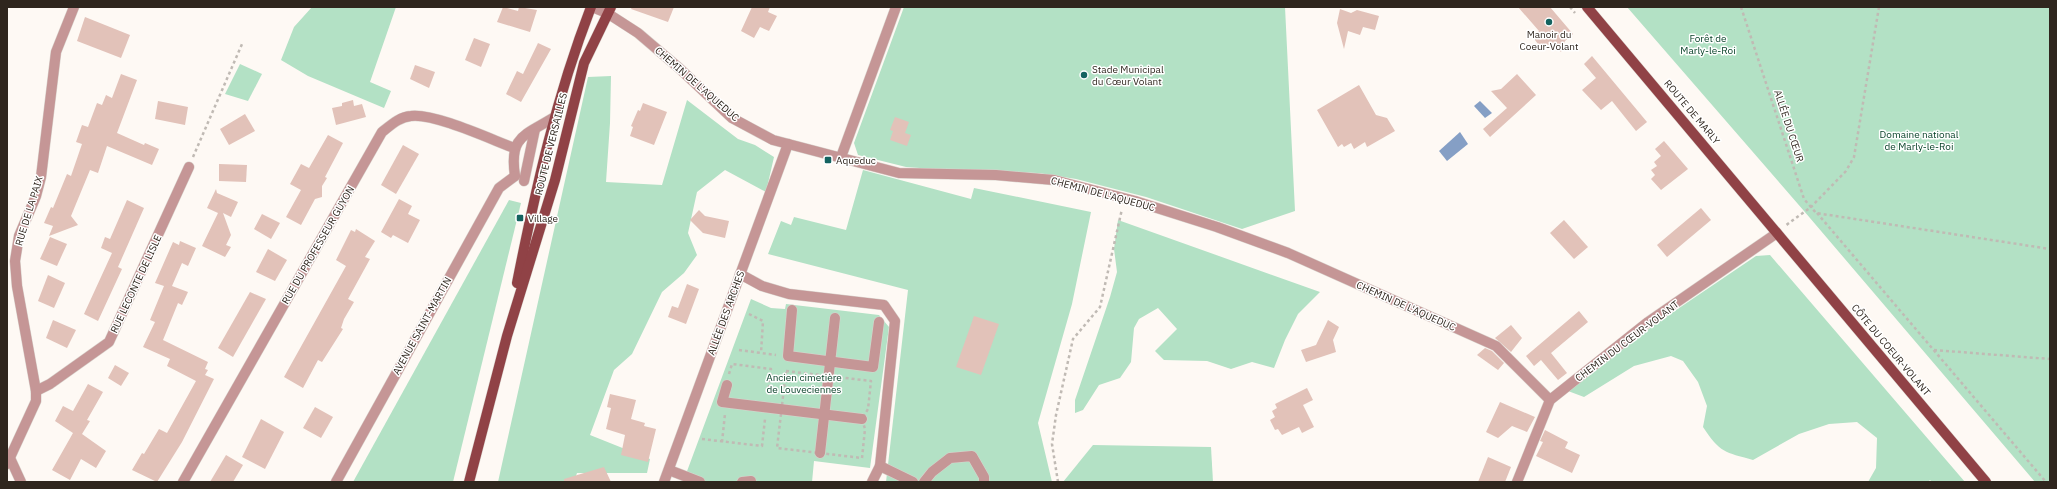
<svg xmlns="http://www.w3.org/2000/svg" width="2057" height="489" font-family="'IBM Plex Sans',sans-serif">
	<rect width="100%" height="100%" fill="#fef9f4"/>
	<g fill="#b3e1c5">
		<path d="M312 7H396L370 82 391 91 384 108 308 76 281 60 294 27Z"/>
		<path d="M904 7H1285L1295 211 1242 229 1146 197 1076 179 1038 173 947 170 906 167 858 155 854 143Z"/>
		<path d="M1627 7H2050V482H2035L1804 211Z"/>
		<path d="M240 64 262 74 248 101 225 94Z"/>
		<path d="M611 76 610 123 606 182 662 185 687 100 738 139 755 145 774 157 766 192 725 170 697 192 688 233 697 255 684 273 662 292 632 354 614 370 590 435 650 459 647 473H577L574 482H498L588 77Z"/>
		<path d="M863 170 971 199 974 188 1091 212 1072 304 1038 423 1052 482H886L908 290 768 254 781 221 791 225 794 217 846 230Z"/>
		<path d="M509 200 521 203 453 482H353Z"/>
		<path d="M1118 220 1320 292 1298 314 1285 340 1274 368 1252 362 1231 369 1207 361 1164 360 1155 351 1177 329 1158 308 1139 319 1134 328 1131 362 1120 378 1099 385 1083 410 1075 413V400L1110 297 1117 272 1114 249Z"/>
		<path d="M1770 255 1965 482H1932L1930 480 1928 482H1868L1876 468 1877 438 1857 422 1829 424 1799 434 1753 460C1725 452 1720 453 1703 427L1707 406 1698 382 1683 361 1671 356 1634 366 1584 397 1568 391 1654 325 1756 256Z"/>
		<path d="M751 299 771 308 785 309 786 304 879 315 889 327 870 468 814 461 812 482H683Z"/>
		<path d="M1093 445 1211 447 1213 482H1063Z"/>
	</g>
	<g fill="#859fc5">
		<path d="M1480 101 1492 113 1485 118 1474 106Z"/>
		<path d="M1460 132 1468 144 1447 161 1439 151Z"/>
	</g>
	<g fill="#e2c2b9">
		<path d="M503 7 518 11 519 7 537 10 530 32 497 22Z"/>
		<path d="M632 7H674L668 22 631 9Z"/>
		<path d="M752 7H770L768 12 777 16 769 31 760 27 754 38 741 31Z"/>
		<path d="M1518 7H1550L1573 34 1565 41 1561 52 1552 42 1548 45 1538 44 1535 40 1536 34 1539 31Z"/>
		<path d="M1340 9 1351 13 1357 10 1379 16 1375 30 1363 27 1360 35 1348 31 1344 49 1337 23Z"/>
		<path d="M85 17 130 35 121 58 77 41Z"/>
		<path d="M474 38 490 44 481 67 465 60Z"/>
		<path d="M538 43 551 49 521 102 506 94 517 71 523 74Z"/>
		<path d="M1592 56 1647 122 1636 131 1612 101 1601 110 1582 90 1596 78 1584 64Z"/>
		<path d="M415 65 435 72 429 88 410 79Z"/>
		<path d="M121 74 137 80 117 133 144 145 145 143 159 149 152 165 107 146 98 173 90 170 71 216 78 225 49 236 53 226 44 223 51 207 53 208 67 174 71 176 82 144 76 142 82 125 88 127 97 103 102 105 106 95 112 98Z"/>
		<path d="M1517 74 1536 95 1490 137 1483 129 1507 108 1491 91 1501 89Z"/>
		<path d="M1359 85 1376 115 1387 118 1395 131 1367 147 1365 142 1354 149 1351 143 1344 147 1342 144 1338 147 1317 110Z"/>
		<path d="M353 100 354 106 362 104 366 117 336 125 332 108 342 106V103Z"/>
		<path d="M158 101 188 107 185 125 155 119Z"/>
		<path d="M643 103 667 112 654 145 630 136 633 127 631 126 638 110 640 111Z"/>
		<path d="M245 114 255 131 229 145 220 129Z"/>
		<path d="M895 117 909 122 905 133 911 135 907 146 890 140 893 131 890 130Z"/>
		<path d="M328 135 343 143 325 177 327 178 322 186V197L315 199 301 225 286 217 301 190 290 184 301 164 309 168Z"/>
		<path d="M1664 141 1688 169 1661 190 1651 179 1655 175 1651 170 1657 166 1654 162 1661 156 1655 149Z"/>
		<path d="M403 145 419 154 396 194 381 185Z"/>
		<path d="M219 164 247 165 246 182 219 181Z"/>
		<path d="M216 189 217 193 238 202 231 217 223 213 231 235 226 245 231 247 225 257 202 246 218 213 207 208Z"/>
		<path d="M399 199 412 206 408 214 420 220 408 243 393 235 391 238 381 232Z"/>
		<path d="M127 200 144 208 118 267 122 269 98 321 84 314 112 253 101 248 105 237 110 239Z"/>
		<path d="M1701 208 1711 220 1667 257 1657 245Z"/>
		<path d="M699 210 705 216 729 221 725 238 703 233 690 220Z"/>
		<path d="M262 214 280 223 271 239 254 229Z"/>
		<path d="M1564 220 1588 247 1574 259 1550 233Z"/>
		<path d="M356 229 375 241 365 257 370 259 348 299 354 302 344 319 341 328 343 329 322 362 318 360 303 388 284 377 346 266 336 260 351 230 355 232Z"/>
		<path d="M50 237 67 244 57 266 40 259Z"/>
		<path d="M180 241 196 248 188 266 182 263 172 286 188 292 182 305 178 303 163 340 208 362 205 369 208 370 205 375 214 379 182 442 157 482 132 470 142 453 144 454 159 429 167 433 196 381 167 366 170 359 143 347 155 322 150 320 164 286 155 283 173 242 179 245Z"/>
		<path d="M268 249 287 260 275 281 256 272Z"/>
		<path d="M48 275 65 283 54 308 38 301Z"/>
		<path d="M687 284 699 289 686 324 668 317 672 306 678 308Z"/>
		<path d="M250 292 266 299 233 357 218 348Z"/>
		<path d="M1579 311 1588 322 1551 353 1567 373 1558 380 1541 360 1534 366 1526 356Z"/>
		<path d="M974 316 999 324 981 375 956 367Z"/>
		<path d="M53 320 76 330 67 348 46 338Z"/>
		<path d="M1328 320 1339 327 1333 340 1336 352 1306 362 1301 350 1316 345Z"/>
		<path d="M1511 325 1522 338 1511 352 1495 338Z"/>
		<path d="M1485 348 1492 351 1504 363 1498 370 1477 355Z"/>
		<path d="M115 365 129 373 121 386 108 378Z"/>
		<path d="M88 384 103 392 87 420 90 421 82 434 106 451 96 468 81 459 70 480 52 470 73 433 55 421 63 406 73 411Z"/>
		<path d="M1307 388 1313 400 1303 405 1314 427 1302 433 1299 427 1282 435 1278 429 1275 430 1270 420 1275 417 1272 411 1277 408 1275 404Z"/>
		<path d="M610 394 636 400 631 419 645 423 644 426 656 429 648 462 621 455 625 435 606 429 611 408 607 407Z"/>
		<path d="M1500 402 1535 417 1527 432 1512 426 1498 438 1486 432Z"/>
		<path d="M315 407 333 417 321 438 303 428Z"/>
		<path d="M261 419 284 432 265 469 242 457Z"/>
		<path d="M1545 430 1568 442 1565 448 1580 455 1572 473 1536 456 1543 442 1540 441Z"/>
		<path d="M226 455 243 465 233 482H210Z"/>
		<path d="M1488 457 1511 467 1505 482H1478Z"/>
		<path d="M604 467 611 482H564V479Z"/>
	</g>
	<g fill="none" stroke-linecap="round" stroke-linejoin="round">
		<g stroke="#d9d3cd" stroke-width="11">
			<g id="minor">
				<path d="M592 7 607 13 638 33 679 68 732 118 773 140 899 173 996 175 1054 180 1135 201 1217 227 1288 253 1496 346 1550 400"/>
				<path d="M841 157 896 7"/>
				<path d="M515 176C509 136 524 136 553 118"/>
				<path d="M524 181 535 129"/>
				<path d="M740 274 762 286 789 294 884 305 895 321 880 466"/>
				<path d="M792 310 788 356 873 367 879 322"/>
				<path d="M727 385 722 402 862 419"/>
				<path d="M36 391 50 384 109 342 189 167"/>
				<path d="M820 453 835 318"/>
				<path d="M10 458 21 482"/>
				<path d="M7 464 36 401V391L17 286 15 261 19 236 36 196 41 177 56 52 74 7"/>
				<path d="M669 470 700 482"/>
				<path d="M183 482 382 132C391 125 399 117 411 116 434 113 490 139 514 148"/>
				<path d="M336 482 499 188 515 176"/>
				<path d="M664 482 788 144"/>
				<path d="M742 482 751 481"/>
				<path d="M872 482 880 466 913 482"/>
				<path d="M924 482 932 472 950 458 972 456 984 477V482"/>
				<path d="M1517 482 1550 400 1648 322 1777 233"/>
			</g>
		</g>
		<g stroke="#d9d3cd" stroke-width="11">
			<g id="major">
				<path d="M1587 7 1986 482"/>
				<path d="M517 283C536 187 556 98 591 7"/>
				<path d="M469 482 507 336 555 180 584 63 611 7"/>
			</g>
		</g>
		<g stroke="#c0bab4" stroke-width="2.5" stroke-dasharray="3 3" stroke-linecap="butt">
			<path d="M1570 7 1575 13"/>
			<path d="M1741 7 1804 199 1811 207 1785 226"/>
			<path d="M1879 7 1854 157 1846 171 1811 207 1816 213 2050 249"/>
			<path d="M193 157 242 44"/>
			<path d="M1817 213 2046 482"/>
			<path d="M749 314 763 321 761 353"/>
			<path d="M739 350 776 355"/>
			<path d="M1934 350 2050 359"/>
			<path d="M786 371 871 381 868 409 862 419 865 429 862 458 777 448Z"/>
			<path d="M729 374 732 364 771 369 768 396"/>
			<path d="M702 439 762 446 765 419"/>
			<path d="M722 442 725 414"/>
			<path d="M1058 482 1052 444 1056 415 1073 339 1100 307 1122 209"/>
		</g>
		<use href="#minor" stroke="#c59696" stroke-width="10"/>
		<use href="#major" stroke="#904246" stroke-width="10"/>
	</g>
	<g fill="#146360" stroke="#fff" stroke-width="1.5">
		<circle cx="1549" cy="22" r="4"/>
		<circle cx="1084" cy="75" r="4"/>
		<rect x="824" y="156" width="8" height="8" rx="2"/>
		<rect x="516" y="214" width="8" height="8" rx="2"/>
	</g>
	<g text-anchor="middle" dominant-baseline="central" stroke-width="3" stroke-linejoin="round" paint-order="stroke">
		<g font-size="10" fill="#2f261e" stroke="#fff" text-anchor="start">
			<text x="1549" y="34" text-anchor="middle">Manoir du<tspan x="1549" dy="12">Coeur-Volant</tspan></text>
			<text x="1092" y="69">Stade Municipal<tspan x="1092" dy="12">du Cœur Volant</tspan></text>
			<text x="836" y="160">Aqueduc</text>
			<text x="528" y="218">Village</text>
		</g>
		<g font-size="10" fill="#003c22" stroke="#fff">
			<text x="1708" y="38">Forêt de<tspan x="1708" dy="12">Marly-le-Roi</tspan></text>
			<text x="1919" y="134">Domaine national<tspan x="1919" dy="12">de Marly-le-Roi</tspan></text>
			<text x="804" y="377">Ancien cimetière<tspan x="804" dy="12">de Louveciennes</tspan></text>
		</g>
		<g font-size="10" fill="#2f261e" stroke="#fff">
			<text transform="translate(697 84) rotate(41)">CHEMIN DE L'AQUEDUC</text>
			<text transform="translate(1692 112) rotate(50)">ROUTE DE MARLY</text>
			<text transform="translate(1789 126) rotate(72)">ALLÉE DU CŒUR</text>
			<text transform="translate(551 144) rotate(-76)">ROUTE DE VERSAILLES</text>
			<text transform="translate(1103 194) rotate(15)">CHEMIN DE L'AQUEDUC</text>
			<text transform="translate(29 211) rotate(-73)">RUE DE LA PAIX</text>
			<text transform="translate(318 245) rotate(-60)">RUE DU PROFESSEUR GUYON</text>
			<text transform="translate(136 284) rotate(-65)">RUE LECONTE DE LISLE</text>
			<text transform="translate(1406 306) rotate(24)">CHEMIN DE L'AQUEDUC</text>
			<text transform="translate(726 313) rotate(-70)">ALLÉE DES ARCHES</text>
			<text transform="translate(422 326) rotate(-61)">AVENUE SAINT-MARTIN</text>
			<text transform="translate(1627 341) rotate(-37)">CHEMIN DU CŒUR-VOLANT</text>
			<text transform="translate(1891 350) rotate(50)">CÔTE DU COEUR-VOLANT</text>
		</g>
	</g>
	<rect width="2057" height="489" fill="none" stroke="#2f261e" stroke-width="16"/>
</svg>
